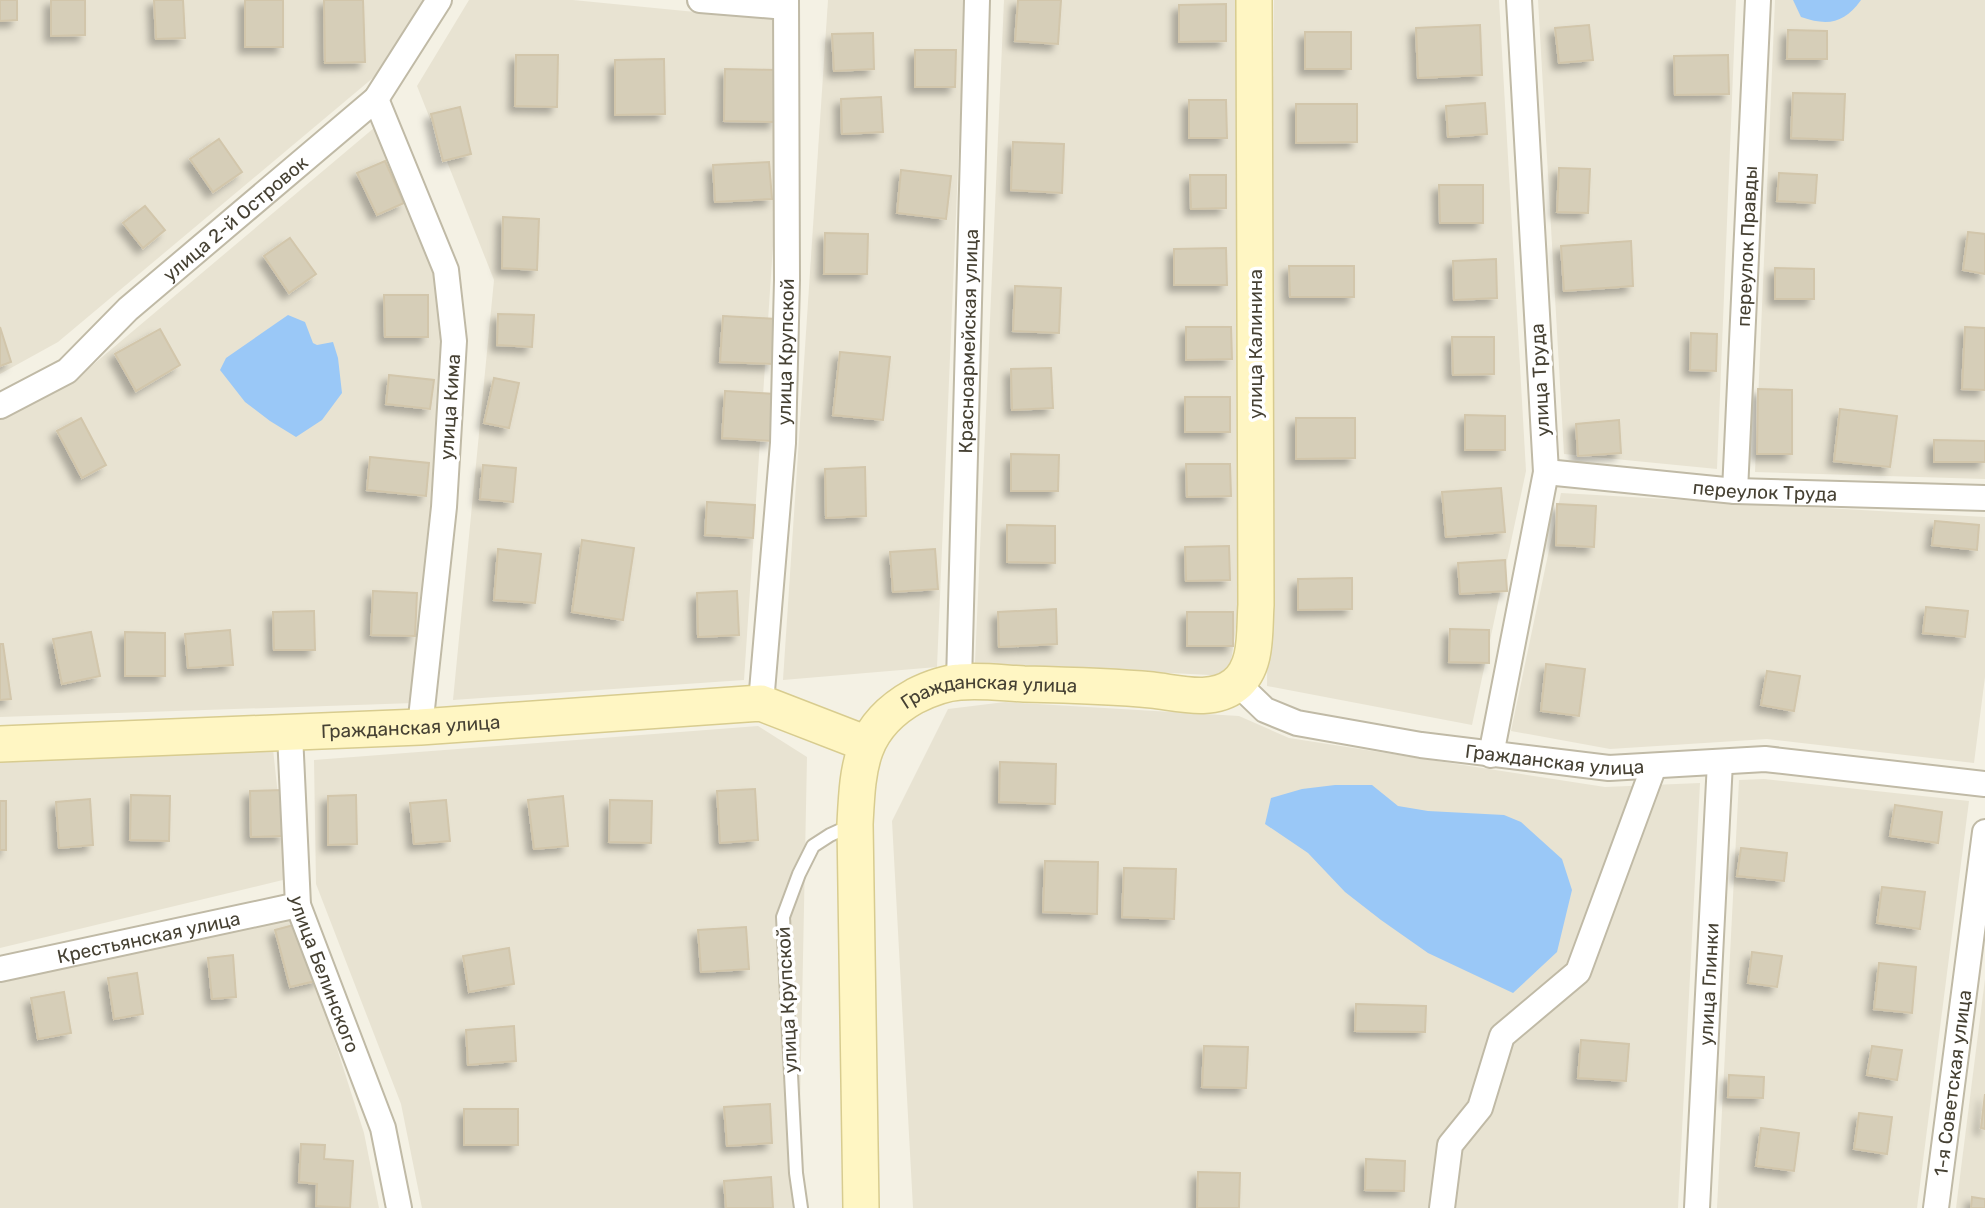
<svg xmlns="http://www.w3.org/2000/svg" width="1985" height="1208" font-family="Rubik,sans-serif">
	<defs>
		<filter id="shadow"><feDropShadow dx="-6" dy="6" stdDeviation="3.5" flood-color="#0004"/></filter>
	</defs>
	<rect width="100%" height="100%" fill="#f4f1e4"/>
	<g fill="#e8e3d2">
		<path d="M0 0H424L380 72 58 342 0 374Z"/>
		<path d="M469 0H573L788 21 744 680 453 700 494 280 417 86Z"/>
		<path d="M828 0H965L937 667 783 680Z"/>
		<path d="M1004 0H1238V613L1229 676 975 663Z"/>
		<path d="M1274 0H1499L1526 471 1472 725 1267 686Z"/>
		<path d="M1538 0H1736L1717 469 1564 454Z"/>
		<path d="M1775 0H1985V479L1755 472Z"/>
		<path d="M387 117 455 286 414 703 0 717V418L82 374Z"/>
		<path d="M1561 493 1985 517V677L1974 763 1767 739 1610 749 1511 731Z"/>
		<path d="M1005 702 1239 716 1289 738 1605 787 1700 783 1678 1208H913L892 821 948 709Z"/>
		<path d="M758 726 807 757 798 1208H422L401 1104 316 884 314 760Z"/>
		<path d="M273 749 287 879 0 948V756Z"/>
		<path d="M1764 779 1969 801 1917 1208H1717L1739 780Z"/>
		<path d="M295 917 364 1133 379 1208H0V983Z"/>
		<path d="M1985 979V1208H1956Z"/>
	</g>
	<g fill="#9ac8f7">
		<path d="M1793 0H1861C1844 24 1827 26 1801 17Z"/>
		<path d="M288 315 305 322 313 343 317 345 333 342 338 358 342 393 322 420 296 437 270 421 245 402 220 370 226 358Z"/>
		<path d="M1335 785H1372L1398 806 1428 811 1504 815 1521 822 1562 859 1572 890 1557 952 1513 993 1428 953 1381 920 1345 892 1308 853 1265 824 1271 798 1302 789Z"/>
	</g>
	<g fill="#d6ceb8" stroke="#d2c6ab" stroke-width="2" filter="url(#shadow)">
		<path d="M0 0H17V20L0 21Z"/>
		<path d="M51 0H85V35L51 36Z"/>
		<path d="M154 0H183L185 38 156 39Z"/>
		<rect x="245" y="0" width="38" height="47"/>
		<path d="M324 0H363L365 62 325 63Z"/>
		<path d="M1018 0H1061L1058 44 1015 41Z"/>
		<path d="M1226 4V41L1179 42V5Z"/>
		<path d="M1480 25 1482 75 1418 78 1416 28Z"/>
		<path d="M1589 25 1593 60 1559 63 1555 28Z"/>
		<path d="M1788 30 1827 31V59H1787Z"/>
		<rect x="1305" y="32" width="46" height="37"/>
		<path d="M873 33 874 69 834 71 832 34Z"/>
		<path d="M915 50H956L955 87H915Z"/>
		<path d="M516 55H558L557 107 515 106Z"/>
		<path d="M1728 55 1729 94 1675 95 1674 56Z"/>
		<path d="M664 59 665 114 615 115V60Z"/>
		<path d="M725 69 776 70 775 122 724 121Z"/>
		<path d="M1793 93 1845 94 1843 140 1791 138Z"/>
		<path d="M881 97 883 132 842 134 841 99Z"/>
		<path d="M1189 100H1226L1227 138H1189Z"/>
		<path d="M1485 103 1487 134 1448 137 1446 106Z"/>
		<path d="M1296 104H1357V142L1296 143Z"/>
		<path d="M460 107 471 154 443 161 431 114Z"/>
		<path d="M219 139 242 172 213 192 190 159Z"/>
		<path d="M1013 142 1064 144 1062 193 1011 190Z"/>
		<path d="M385 161 404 203 377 215 357 173Z"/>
		<path d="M769 162 772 199 715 202 713 165Z"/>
		<path d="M1559 168 1590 169 1588 213 1557 212Z"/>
		<path d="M901 170 951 176 946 219 897 213Z"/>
		<path d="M1779 173 1817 175 1815 203 1777 201Z"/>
		<path d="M1190 175H1226V208L1191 209Z"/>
		<path d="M1439 185H1483V223H1440Z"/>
		<path d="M145 206 165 230 143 248 123 223Z"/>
		<path d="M503 217 539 219 537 270 502 268Z"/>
		<path d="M1968 232 1985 234V274L1963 270Z"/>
		<path d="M825 233 868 234 867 274H824Z"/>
		<path d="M290 238 316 274 289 293 264 256Z"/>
		<path d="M1631 241 1633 286 1564 291 1561 246Z"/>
		<path d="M1226 248 1227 285H1174V249Z"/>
		<path d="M1496 259 1497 298 1454 300 1453 261Z"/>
		<path d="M1289 266H1354V297H1290Z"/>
		<path d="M1775 268 1814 269V299H1775Z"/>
		<path d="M1015 286 1061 288 1059 333 1013 331Z"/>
		<path d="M384 295H428V337H385Z"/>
		<path d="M498 314 534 315 532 347 497 345Z"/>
		<path d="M723 316 776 319 773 364 720 362Z"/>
		<path d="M0 327 11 362 0 366Z"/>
		<path d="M1186 327H1231L1232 359 1186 360Z"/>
		<path d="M1965 327 1985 328V390L1962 389Z"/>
		<path d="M160 329 180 365 136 391 115 354Z"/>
		<path d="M1691 333 1717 334 1716 371 1690 370Z"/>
		<path d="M1452 337H1494V374L1453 375Z"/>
		<path d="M840 352 890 357 883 420 833 415Z"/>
		<path d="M1051 368 1053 408 1012 410 1011 369Z"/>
		<path d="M389 375 434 380 430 409 386 404Z"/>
		<path d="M494 378 519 383 509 428 484 423Z"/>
		<path d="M1758 389 1792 390V454H1757Z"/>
		<path d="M725 391 775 394 772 441 722 438Z"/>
		<rect x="1185" y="397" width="45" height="35"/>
		<path d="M1840 409 1897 416 1890 467 1834 461Z"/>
		<path d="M1465 415 1505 416V450H1465Z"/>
		<path d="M81 418 106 465 82 478 57 431Z"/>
		<path d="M1296 418H1355V458L1296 459Z"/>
		<path d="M1619 420 1621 453 1578 456 1576 424Z"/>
		<path d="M1934 440 1985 441V462H1934Z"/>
		<path d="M1011 454 1059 455 1058 491H1011Z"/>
		<path d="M370 457 429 463 426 496 367 490Z"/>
		<path d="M1186 464H1230L1231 496 1187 497Z"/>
		<path d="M483 465 516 468 513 502 480 499Z"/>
		<path d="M865 467 866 516 826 518 825 469Z"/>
		<path d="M1501 488 1505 532 1446 537 1442 492Z"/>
		<path d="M707 502 755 505 753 538 705 535Z"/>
		<path d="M1557 504 1596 506 1594 547 1556 545Z"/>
		<path d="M1935 521 1979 525 1977 550 1932 545Z"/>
		<path d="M1007 525 1055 526V563L1007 562Z"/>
		<path d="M582 540 634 548 623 620 572 612Z"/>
		<path d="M1229 546 1230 580 1186 581 1185 547Z"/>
		<path d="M498 549 541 554 535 603 494 600Z"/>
		<path d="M935 549 938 589 893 592 890 552Z"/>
		<path d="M1505 560 1507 591 1460 594 1458 563Z"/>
		<path d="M1352 578V609L1298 610V579Z"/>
		<path d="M373 591 417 593 415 636 371 635Z"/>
		<path d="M737 591 739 635 698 637 697 593Z"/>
		<path d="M1926 607 1968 611 1965 637 1923 633Z"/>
		<path d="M1056 609 1057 644 999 647 998 612Z"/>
		<path d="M314 611 315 650H274L273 612Z"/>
		<rect x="1187" y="612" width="46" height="34"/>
		<path d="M1450 629 1489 630V663L1449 662Z"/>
		<path d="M230 630 233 665 188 668 185 634Z"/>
		<path d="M91 632 100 676 62 684 53 639Z"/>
		<path d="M125 632 165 633V676H125Z"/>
		<path d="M0 644H3L11 699 0 700Z"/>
		<path d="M1546 664 1585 669 1579 716 1541 711Z"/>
		<path d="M1767 671 1800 676 1794 711 1761 705Z"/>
		<path d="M1000 762 1056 764 1055 804 999 802Z"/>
		<path d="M755 789 758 840 720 843 717 791Z"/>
		<path d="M284 790V836L251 837 250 791Z"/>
		<path d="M131 795 170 796 169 841 130 840Z"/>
		<path d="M356 795 357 844 328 845V796Z"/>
		<path d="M563 796 568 846 534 849 528 800Z"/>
		<path d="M90 799 93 845 59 848 56 802Z"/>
		<path d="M446 800 450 841 414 844 410 803Z"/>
		<path d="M610 800 652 801 651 843 609 842Z"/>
		<rect x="0" y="801" width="6" height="49"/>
		<path d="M1895 805 1942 812 1938 843 1890 836Z"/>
		<path d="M1741 848 1787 853 1784 881 1737 876Z"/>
		<path d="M1045 861 1098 862 1097 914 1043 912Z"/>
		<path d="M1124 868 1176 869 1174 919 1122 917Z"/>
		<path d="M1882 887 1925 892 1920 929 1877 923Z"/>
		<path d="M305 922 320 980 290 987 275 930Z"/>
		<path d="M746 927 749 969 701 972 698 930Z"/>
		<path d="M509 948 514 984 469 992 463 956Z"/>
		<path d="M1752 952 1782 956 1777 987 1748 983Z"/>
		<path d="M233 955 236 997 212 999 208 958Z"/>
		<path d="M1879 963 1916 967 1912 1013 1874 1009Z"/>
		<path d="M137 973 143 1014 114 1019 108 978Z"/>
		<path d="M64 992 71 1033 38 1039 31 998Z"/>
		<path d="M1356 1004 1426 1006 1425 1032 1355 1031Z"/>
		<path d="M514 1026 516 1061 468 1065 466 1030Z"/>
		<path d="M1581 1040 1629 1044 1626 1081 1578 1078Z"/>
		<path d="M1204 1046 1248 1047 1246 1088 1202 1087Z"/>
		<path d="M1872 1046 1902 1050 1897 1080 1867 1075Z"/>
		<path d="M1729 1075 1764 1077 1763 1098 1728 1097Z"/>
		<path d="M1985 1094V1129L1981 1128Z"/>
		<path d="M770 1104 772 1143 727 1146 724 1107Z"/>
		<rect x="464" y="1109" width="54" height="36"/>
		<path d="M1859 1113 1892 1117 1887 1154 1854 1149Z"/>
		<path d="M1761 1128 1799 1133 1794 1171 1756 1166Z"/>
		<path d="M301 1144 325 1145 324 1159 353 1161 350 1208 316 1206 317 1184 299 1182Z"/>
		<path d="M1366 1159 1405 1161 1404 1191 1365 1190Z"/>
		<path d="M1198 1172 1240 1173 1239 1208H1197Z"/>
		<path d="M771 1177 773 1208H726L724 1181Z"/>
		<path d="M1972 1197 1985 1199V1208H1971Z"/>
	</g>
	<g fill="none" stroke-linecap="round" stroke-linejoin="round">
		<g stroke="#c0baa6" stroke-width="16">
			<path id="lane" d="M801 1208 796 1173 783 917 799 874 813 846 830 835 852 825"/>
		</g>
		<g stroke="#c0baa6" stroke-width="28">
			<g id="street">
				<path d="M700 0 786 7"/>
				<path d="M376 99 446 270 454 341 444 507 420 727"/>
				<path id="s1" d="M0 406 67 371 128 309 376 99 439 0"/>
				<path id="s2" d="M1546 472 1735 491 1985 498"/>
				<path id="s3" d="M1735 491 1758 0"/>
				<path id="s4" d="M959 682 977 0"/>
				<path id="s5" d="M1237 683 1265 710 1297 723 1421 745 1609 768 1765 759 1985 784"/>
				<path id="s6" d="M761 703 783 443 787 280 786 0"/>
				<path id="s7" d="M290 734 298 905 383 1128 399 1208"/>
				<path d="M1491 755 1546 472 1519 0"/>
				<path id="s8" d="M0 969 298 905"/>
				<path d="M1442 1208 1450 1145 1480 1108 1502 1036 1578 972 1654 766"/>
				<path id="s9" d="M1697 1208 1720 762"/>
				<path id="s10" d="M1936 1208 1985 832"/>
			</g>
		</g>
		<g stroke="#d8cc8f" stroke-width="38">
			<g id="secondary">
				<path id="s11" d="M0 744 420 727 761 703 867 744"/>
				<path id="s12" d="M861 1208 855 824C858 767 859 727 915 696 929 689 944 683 960 682 981 680 1003 683 1024 684 1067 685 1110 686 1152 690 1179 693 1212 703 1235 685 1258 667 1254 632 1256 605L1254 0"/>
			</g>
		</g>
		<use href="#lane" stroke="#fff" stroke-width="12"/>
		<use href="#street" stroke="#fff" stroke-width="24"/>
		<use href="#secondary" stroke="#fff6c3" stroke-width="35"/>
	</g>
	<g text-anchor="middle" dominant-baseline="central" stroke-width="7" stroke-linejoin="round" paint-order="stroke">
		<g font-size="19" fill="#464133" stroke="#fff">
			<text stroke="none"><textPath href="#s1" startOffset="303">улица 2-й Островок</textPath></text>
			<text stroke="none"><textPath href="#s3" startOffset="245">переулок Правды</textPath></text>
			<text stroke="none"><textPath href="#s4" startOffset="341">Красноармейская улица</textPath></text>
			<text transform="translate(1255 344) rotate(-90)">улица Калинина</text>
			<text stroke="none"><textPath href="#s6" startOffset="352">улица Крупской</textPath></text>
			<text transform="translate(1540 380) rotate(-93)">улица Труда</text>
			<text transform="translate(450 407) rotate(-86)">улица Кима</text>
			<text stroke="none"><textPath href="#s2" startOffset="220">переулок Труда</textPath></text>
			<text stroke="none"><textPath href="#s12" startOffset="609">Гражданская улица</textPath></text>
			<text stroke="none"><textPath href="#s11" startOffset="411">Гражданская улица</textPath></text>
			<text stroke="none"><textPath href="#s5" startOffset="334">Гражданская улица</textPath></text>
			<text stroke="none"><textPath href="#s8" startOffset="152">Крестьянская улица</textPath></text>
			<text stroke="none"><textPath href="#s7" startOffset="245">улица Белинского</textPath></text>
			<text stroke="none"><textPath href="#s9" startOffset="224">улица Глинки</textPath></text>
			<text transform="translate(787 1000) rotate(-93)">улица Крупской</text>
			<text stroke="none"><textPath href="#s10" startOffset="126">1-я Советская улица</textPath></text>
		</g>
	</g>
</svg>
